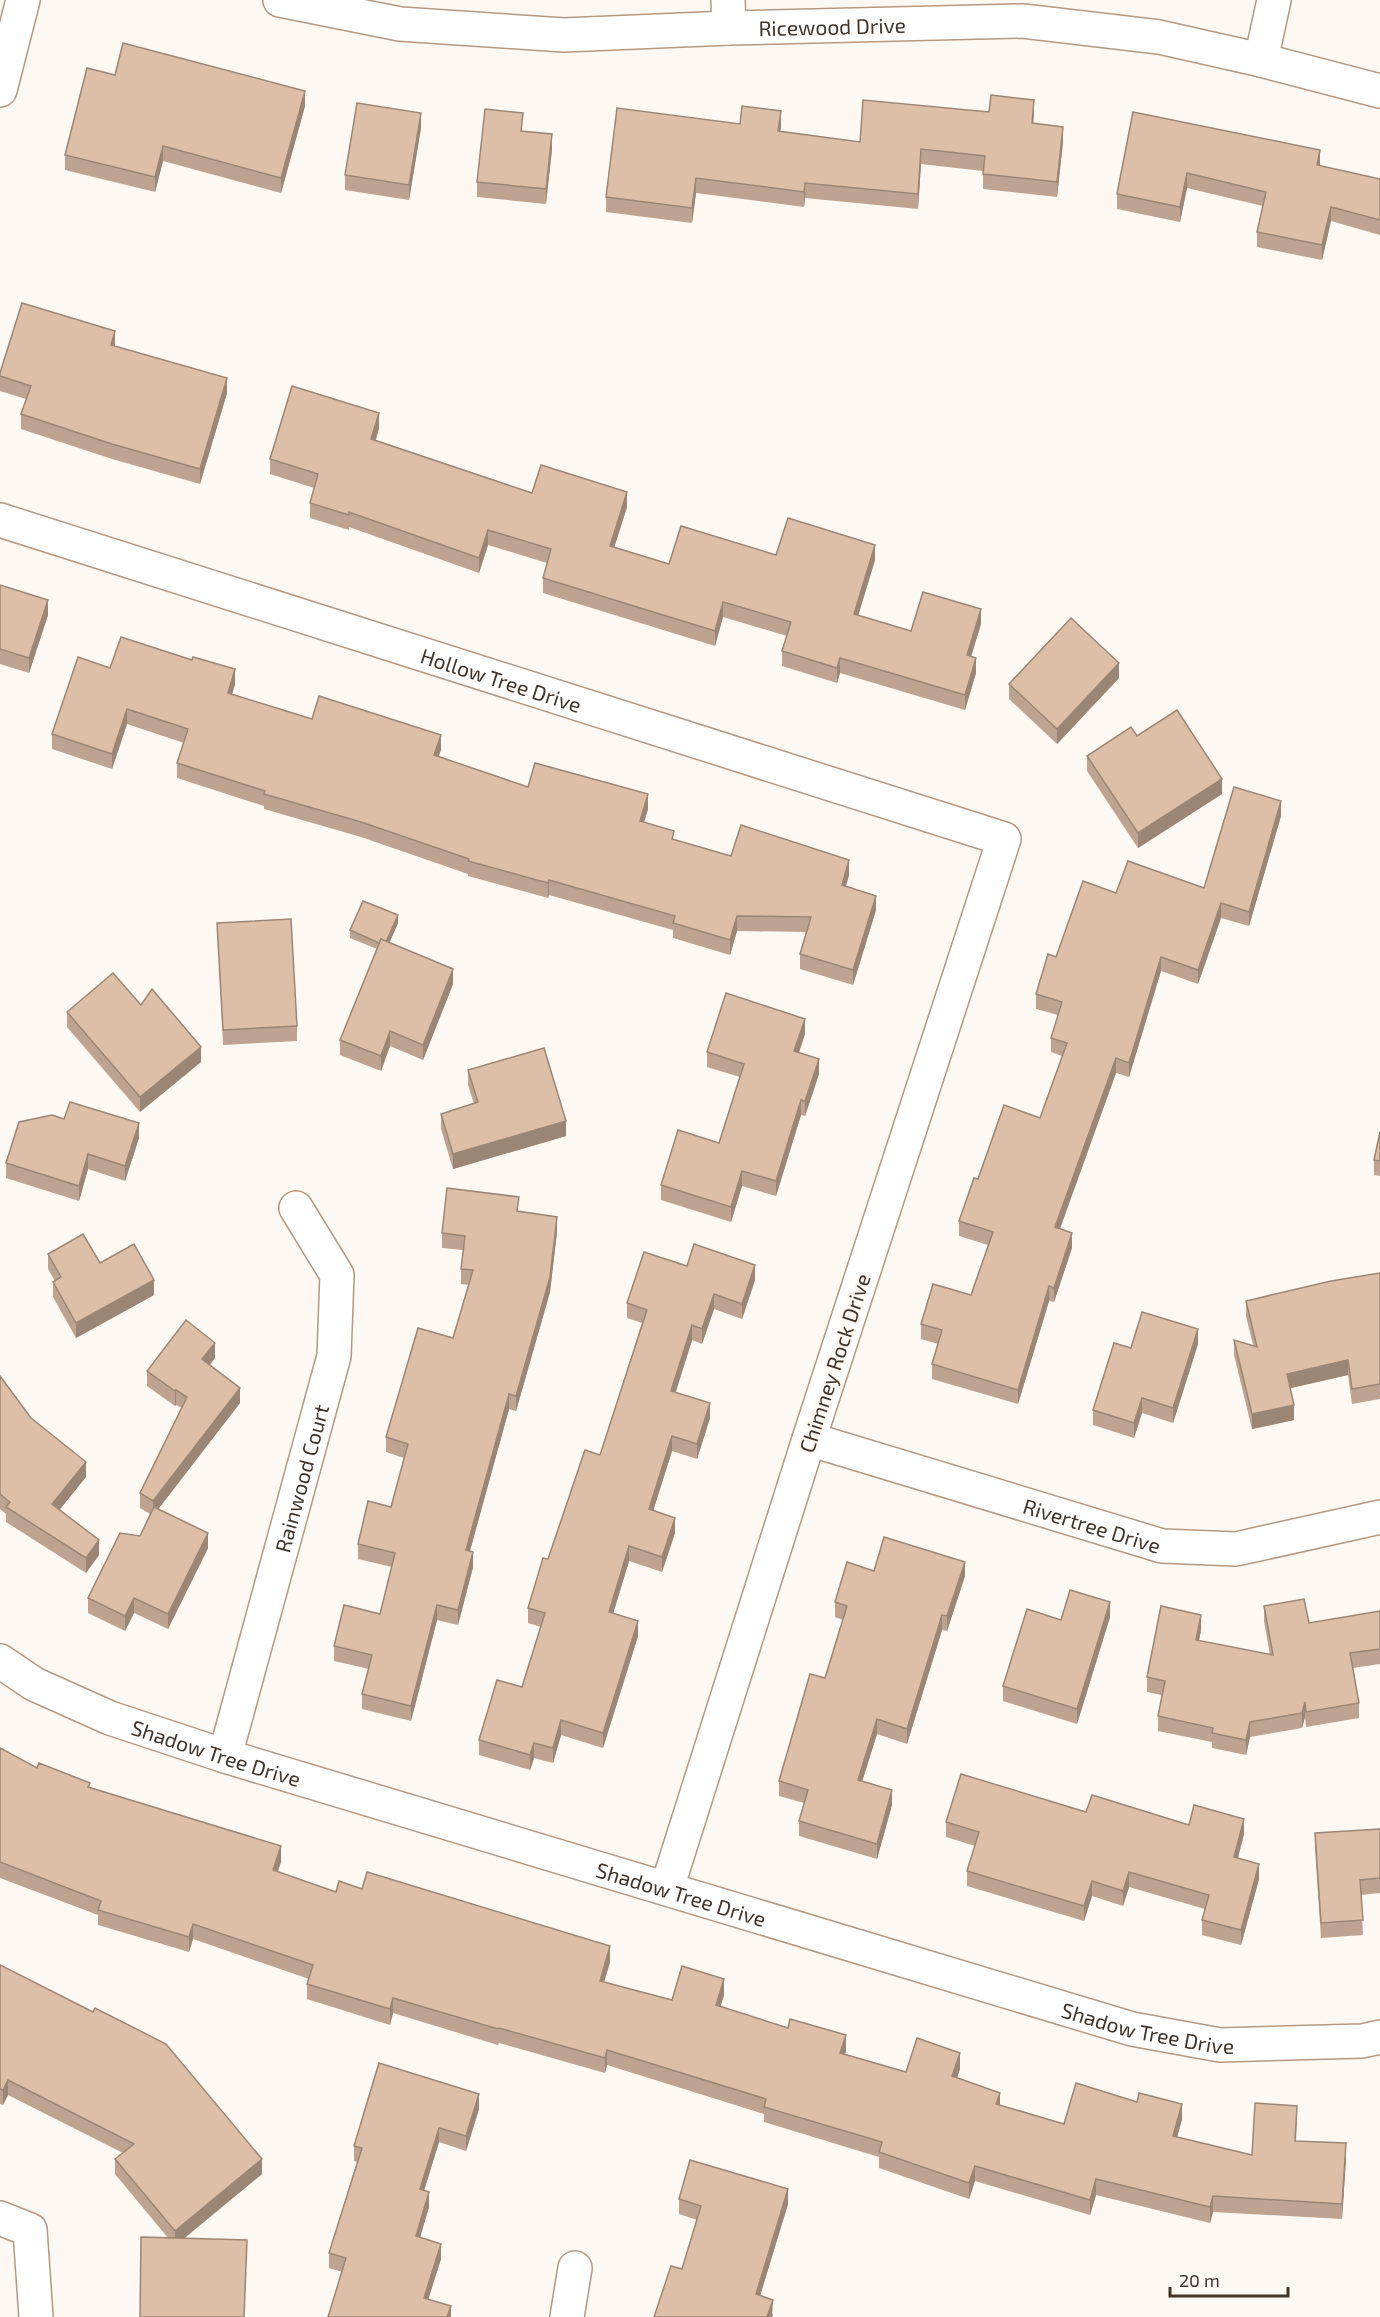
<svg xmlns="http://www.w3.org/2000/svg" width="1380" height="2317" font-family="'Exo 2',sans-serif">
	<rect width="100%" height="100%" fill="#fef8f3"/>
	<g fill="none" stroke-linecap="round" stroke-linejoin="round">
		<g stroke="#b49881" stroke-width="36">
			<g id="minor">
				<path id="s1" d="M280 0 400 24 564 35 729 28 1023 21 1159 37 1261 60 1380 91"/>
				<path d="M728 0 729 28"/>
				<path d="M1261 60 1274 0"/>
				<path d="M0 90 23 0"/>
				<path id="s2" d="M0 520 1004 839 809 1439 667 1888"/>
				<path id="s3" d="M809 1439 1162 1546 1236 1549 1380 1517"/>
				<path id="s4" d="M0 1661 34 1684 110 1718 225 1756 1132 2029 1220 2045 1362 2041 1380 2037"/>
				<path id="s5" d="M225 1756 334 1356 337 1275 296 1208"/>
				<path d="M0 2218 30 2230 36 2317"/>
				<path d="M567 2317 575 2268"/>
			</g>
		</g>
		<use href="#minor" stroke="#fff" stroke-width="33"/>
	</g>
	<g fill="#bea490">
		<path d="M115 75 305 106 281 193 163 161 155 192 65 170V155Z"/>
		<path d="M989 112 1034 115 1033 123 1063 142 1057 197 983 189V171L921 164 918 209 805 198 804 207 696 193 692 223 606 212V197L740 124 781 126 780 131 860 142Z"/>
		<path d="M1133 112 1320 166 1380 179V235L1331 221 1322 260 1257 247V232L1263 206 1187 188 1180 222 1117 209V194Z"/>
		<path d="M421 128 409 200 345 190V175Z"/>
		<path d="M552 149 546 204 477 197V182Z"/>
		<path d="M115 346 227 393 200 484 112 459 21 429V414L26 399 0 391V373Z"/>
		<path d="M379 428 376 440 532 493 627 507 614 547 669 564 776 555 875 560 858 616 911 631 981 624 971 656 976 673 965 710 840 673 837 683 782 666V651L787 636 723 617 715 646 543 593V578L547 563 488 545 479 573 349 527V530L310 518V503L314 488 270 474V459Z"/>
		<path d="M0 585 48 615 29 673 0 664Z"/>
		<path d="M110 668 235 684 232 694 312 719 441 750 438 756 528 787 648 809 644 822 674 840 731 856 849 875 846 886 876 910 853 985 800 969V954L806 932 737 931 730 955 673 938V930L549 895 548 898 468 876V874L361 837 264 809V806L177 778V763L184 743 127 724 112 769 52 749V734Z"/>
		<path d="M1119 678 1057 744 1009 699V684Z"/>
		<path d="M1137 736 1222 794 1138 848 1087 771V756Z"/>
		<path d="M1281 816 1249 926 1221 918 1198 984 1161 971 1129 1077 1116 1073 1060 1229 1072 1248 1054 1302 1049 1301 1018 1404 932 1379V1364L938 1344 921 1339V1324L971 1295 988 1245 959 1236V1221L978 1179 1040 1118 1062 1056 1051 1052V1038L1058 1015 1036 1009V994L1056 957 1116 893 1204 888Z"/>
		<path d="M217 923 297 1026V1041L223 1045Z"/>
		<path d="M398 923 389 943 453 984 423 1060 390 1046 381 1071 340 1055V1040L377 949 350 938V930Z"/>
		<path d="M141 1005 201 1062 140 1112 67 1027V1012Z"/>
		<path d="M805 1034 799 1053 819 1074 805 1116 801 1115 776 1196 742 1186 731 1222 661 1200V1185L719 1143 740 1077 707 1067V1052Z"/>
		<path d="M468 1070 566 1136 453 1169 441 1129V1114L474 1104 468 1085Z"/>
		<path d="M64 1119 139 1138 125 1181 88 1169 79 1201 6 1178V1163Z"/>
		<path d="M1380 1132V1176L1374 1175V1160Z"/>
		<path d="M519 1212 557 1232 550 1292 516 1411 509 1409 470 1551 473 1567 458 1625 437 1620 411 1721 362 1709V1694L369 1669 334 1661V1646L380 1614 392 1567 358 1559V1544L391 1507 404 1458 386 1452V1437L453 1338 469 1285 461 1284V1269L463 1250 442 1248V1233Z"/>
		<path d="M48 1254 100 1263 154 1295 76 1338 53 1297V1282L55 1281 48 1269Z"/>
		<path d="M687 1266 755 1280 742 1319 714 1309 702 1344 692 1340 676 1392 710 1418 697 1459 672 1451 653 1511 675 1533 662 1572 629 1561 613 1614 638 1636 603 1748 561 1735 553 1763 534 1758 530 1770 479 1755V1740L522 1687 541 1627 528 1623V1608L548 1559 600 1455 642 1323 627 1318V1303Z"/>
		<path d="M1380 1273V1399L1352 1404 1348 1375 1290 1388 1294 1420 1252 1429 1234 1355V1340L1253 1345 1246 1316V1301Z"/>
		<path d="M1198 1344 1173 1423 1142 1413 1134 1438 1093 1425V1410L1131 1348Z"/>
		<path d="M215 1358 210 1365 240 1403 158 1509 208 1548 168 1629 134 1613 125 1631 88 1613V1598L140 1536 150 1514 140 1508V1493L182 1408 176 1405 175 1406 147 1386V1371Z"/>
		<path d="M0 1376 31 1418 86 1477 60 1509 99 1555 86 1573 6 1522V1514L0 1509Z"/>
		<path d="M874 1571 965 1576 947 1631 942 1630 907 1744 877 1734 862 1781 892 1805 877 1859 799 1836V1821L804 1803 779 1796V1781L825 1678 843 1620 835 1617V1602Z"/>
		<path d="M1264 1606 1309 1623 1380 1611V1664L1353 1668 1359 1703V1718L1306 1727 1305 1717 1302 1728 1250 1737 1246 1755 1212 1748V1742L1158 1731V1716L1162 1695 1147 1692V1677L1201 1630 1199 1641 1270 1655 1264 1621Z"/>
		<path d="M1110 1617 1077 1724 1003 1701V1686L1061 1620Z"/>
		<path d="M0 1748 37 1768 281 1862 277 1872 336 1892 362 1889 610 1962 604 1982 672 2000 724 1995 720 2007 846 2051 845 2054 906 2072 960 2069 957 2078 1000 2105 1064 2124 1182 2119 1177 2137 1252 2155 1297 2122 1296 2141 1346 2159 1342 2219 1213 2212 1210 2223 1096 2195 1090 2215 975 2181 969 2199 879 2168V2157L764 2122V2114L607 2065 605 2073 499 2043 498 2045 393 2013 390 2025 307 1999V1984L309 1979 193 1939 189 1952 98 1925V1915L0 1878Z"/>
		<path d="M1086 1812 1189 1825 1244 1834 1238 1858 1259 1879 1241 1945 1202 1935V1920L1205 1909 1129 1887 1123 1906 1092 1896 1084 1921 967 1886V1871L975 1846 946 1837V1822Z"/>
		<path d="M1380 1829V1893L1361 1895 1363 1935 1321 1938 1315 1848V1833Z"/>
		<path d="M0 1965 262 2174 183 2238 247 2255 168 2238 115 2174V2159L123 2153 8 2095 3 2105 0 2104Z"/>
		<path d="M479 2109 466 2151 439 2142 424 2190 429 2207 420 2237 441 2259 428 2299 451 2317 342 2272 329 2268V2253L357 2162 354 2161V2146Z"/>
		<path d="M679 2199 788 2204 760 2296 773 2315 772 2317H654L682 2269 697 2220 679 2214Z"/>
	</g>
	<g fill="#9b8675">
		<path d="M305 91V106L281 193V178Z"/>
		<path d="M1034 100V115L1032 138V123Z"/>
		<path d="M781 111V126L778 146V131Z"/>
		<path d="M421 113V128L409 200V185Z"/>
		<path d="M1063 127V142L1057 197V182Z"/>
		<path d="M552 134V149L546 204V189Z"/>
		<path d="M163 146V161L155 192V177Z"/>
		<path d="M921 149V164L918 209V194Z"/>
		<path d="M1320 150V165L1317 180V165Z"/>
		<path d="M1187 173V188L1180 222V207Z"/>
		<path d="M696 178V193L692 223V208Z"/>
		<path d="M805 183V198L804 207V192Z"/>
		<path d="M1331 207V221L1322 260V245Z"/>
		<path d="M115 331V346L111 345Z"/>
		<path d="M227 378V393L200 484V469Z"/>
		<path d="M379 413V428L371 454V439Z"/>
		<path d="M627 492V507L610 561V546Z"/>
		<path d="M488 530V545L479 573V558Z"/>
		<path d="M875 545V560L854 629V614Z"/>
		<path d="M48 600V615L29 673V658Z"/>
		<path d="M723 602V617L715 646V631Z"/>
		<path d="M981 609V624L967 670V655Z"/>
		<path d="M840 658V673L837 683V668Z"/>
		<path d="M976 658V673L965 710V695Z"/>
		<path d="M1119 663V678L1057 744V729Z"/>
		<path d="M235 669V684L228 708V693Z"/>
		<path d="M127 709V724L112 769V754Z"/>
		<path d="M441 735V750L434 770V755Z"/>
		<path d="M1222 779V794L1138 848V833Z"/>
		<path d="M648 794V809L640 836V821Z"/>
		<path d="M1281 801V816L1249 926V912Z"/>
		<path d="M849 860V875L842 900V885Z"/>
		<path d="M549 880V895L548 898V883Z"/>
		<path d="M876 896V910L853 985V970Z"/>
		<path d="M1221 903V918L1198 984V970Z"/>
		<path d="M398 915V923L385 953V945Z"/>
		<path d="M737 916V931L730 955V940Z"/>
		<path d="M1161 957V971L1129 1077V1063Z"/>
		<path d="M453 969V984L423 1060V1045Z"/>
		<path d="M805 1019V1034L794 1066V1051Z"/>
		<path d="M390 1031V1046L381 1071V1056Z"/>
		<path d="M201 1047V1062L140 1112V1097Z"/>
		<path d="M1116 1058V1073L1055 1242V1227Z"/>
		<path d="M819 1059V1074L805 1116V1101Z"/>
		<path d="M801 1100V1115L776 1196V1181Z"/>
		<path d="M566 1121V1136L453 1169V1154Z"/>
		<path d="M139 1123V1138L125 1181V1166Z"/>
		<path d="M88 1154V1169L79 1201V1186Z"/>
		<path d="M742 1171V1186L731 1222V1207Z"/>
		<path d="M557 1217V1232L550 1292 516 1411V1396Z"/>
		<path d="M1072 1233V1248L1054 1302V1288Z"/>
		<path d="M755 1265V1280L742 1319V1304Z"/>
		<path d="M154 1280V1295L76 1338V1323Z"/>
		<path d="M1049 1286V1301L1018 1404V1390Z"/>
		<path d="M714 1294V1309L702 1344V1329Z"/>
		<path d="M692 1325V1340L671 1406V1391Z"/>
		<path d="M1198 1329V1344L1173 1423V1408Z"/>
		<path d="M215 1343V1358L202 1374V1359Z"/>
		<path d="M1348 1360V1375L1287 1389V1374Z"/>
		<path d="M240 1388V1403L153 1516V1501Z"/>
		<path d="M176 1390V1405L175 1406V1391Z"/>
		<path d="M509 1394V1409L466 1565V1550Z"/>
		<path d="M1142 1398V1413L1134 1438V1423Z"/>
		<path d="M710 1403V1418L697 1459V1444Z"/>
		<path d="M1294 1405V1420L1252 1429V1414Z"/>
		<path d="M672 1436V1451L649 1524V1509Z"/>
		<path d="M86 1462V1477L52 1519V1504Z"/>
		<path d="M675 1518V1533L662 1572V1557Z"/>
		<path d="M208 1533V1548L168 1629V1614Z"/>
		<path d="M99 1540V1555L86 1573V1558Z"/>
		<path d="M629 1546V1561L609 1627V1612Z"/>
		<path d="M473 1552V1567L458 1625V1610Z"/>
		<path d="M965 1562V1576L947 1631V1616Z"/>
		<path d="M134 1598V1613L125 1631V1616Z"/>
		<path d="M1110 1602V1617L1077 1724V1709Z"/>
		<path d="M437 1605V1620L411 1721V1706Z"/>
		<path d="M942 1615V1630L907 1744V1729Z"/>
		<path d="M1201 1615V1630L1196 1655V1640Z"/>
		<path d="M638 1621V1636L603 1748V1733Z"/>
		<path d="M1305 1702V1717L1302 1728V1713Z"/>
		<path d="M877 1719V1734L858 1795V1780Z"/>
		<path d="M561 1720V1735L553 1763V1748Z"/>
		<path d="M1250 1722V1737L1246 1755V1740Z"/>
		<path d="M534 1743V1758L530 1770V1755Z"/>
		<path d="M892 1790V1805L877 1859V1844Z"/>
		<path d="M1244 1819V1834L1234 1872V1857Z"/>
		<path d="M281 1846V1862L273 1886V1870Z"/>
		<path d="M1259 1864V1879L1241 1945V1930Z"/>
		<path d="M1129 1872V1887L1123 1906V1891Z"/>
		<path d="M1092 1881V1896L1084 1921V1906Z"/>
		<path d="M193 1924V1939L189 1952V1937Z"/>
		<path d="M610 1946V1962L600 1996V1981Z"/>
		<path d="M724 1979V1995L716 2021V2005Z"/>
		<path d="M393 1998V2013L390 2025V2009Z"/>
		<path d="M846 2035V2051L840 2068V2053Z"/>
		<path d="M607 2050V2065L605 2073V2058Z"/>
		<path d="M960 2053V2069L952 2092V2076Z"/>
		<path d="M8 2080V2095L3 2105V2090Z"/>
		<path d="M1000 2093V2108L996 2104Z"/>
		<path d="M479 2094V2109L466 2151V2136Z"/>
		<path d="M1182 2104V2119L1173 2152V2136Z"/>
		<path d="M439 2128V2142L420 2204V2189Z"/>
		<path d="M1346 2143V2159L1342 2219V2204Z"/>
		<path d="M262 2159V2174L175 2246V2231Z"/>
		<path d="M975 2166V2181L969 2199V2183Z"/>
		<path d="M1096 2179V2195L1090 2215V2200Z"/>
		<path d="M788 2189V2204L756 2309V2294Z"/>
		<path d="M429 2192V2207L416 2251V2236Z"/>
		<path d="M1213 2196V2212L1210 2223V2207Z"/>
		<path d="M441 2244V2259L424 2313V2298Z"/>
		<path d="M773 2300 772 2317H767Z"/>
		<path d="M451 2306V2317H447Z"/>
	</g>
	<g fill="#ddbfa7" stroke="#9b8675" stroke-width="1.5">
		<path d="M123 43 305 91 281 178 163 146 155 177 65 155 87 68 115 75Z"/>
		<path d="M991 95 1034 100 1032 123 1063 127 1057 182 983 174 985 156 921 149 918 194 805 183 804 192 696 178 692 208 606 197 617 108 740 124 742 106 781 111 778 131 860 142 863 100 989 112Z"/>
		<path d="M357 103 421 113 409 185 345 175Z"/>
		<path d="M485 109 523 113 521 131 552 134 546 189 477 182Z"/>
		<path d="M1133 112 1320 150 1317 165 1380 179V220L1331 207 1322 245 1257 232 1266 192 1187 173 1180 207 1117 194Z"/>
		<path d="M22 303 115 331 111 345 227 378 200 469 112 444 21 414 31 386 0 376V373Z"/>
		<path d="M292 386 379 413 371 439 532 493 541 465 627 492 610 546 669 564 681 526 776 555 788 518 875 545 854 614 911 631 923 592 981 609 967 655 976 658 965 695 840 658 837 668 782 651 791 622 723 602 715 631 543 578 551 549 488 530 479 558 349 512V515L310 503 318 474 270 459Z"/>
		<path d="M0 585 48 600 29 658 0 649Z"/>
		<path d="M1071 618 1119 663 1057 729 1009 684Z"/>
		<path d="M121 637 192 660 193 657 235 669 228 693 312 719 319 696 441 735 434 755 528 787 535 763 648 794 640 821 674 831 672 839 731 856 741 825 849 860 842 885 876 896 853 970 800 954 811 917 737 916 730 940 673 923 675 916 549 880 548 883 468 861 469 859 361 822 264 794 265 791 177 763 188 729 127 709 112 754 52 734 78 657 110 668Z"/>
		<path d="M1177 710 1222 779 1138 833 1087 756 1131 727 1137 736Z"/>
		<path d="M1234 787 1281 801 1249 912 1221 903 1198 970 1161 957 1129 1063 1116 1058 1055 1227 1072 1233 1054 1288 1049 1286 1018 1390 932 1364 942 1330 921 1324 933 1284 971 1295 993 1232 959 1221 974 1178 978 1179 1004 1105 1040 1118 1067 1043 1051 1038 1062 1002 1036 994 1048 954 1056 957 1083 881 1116 893 1128 861 1204 888Z"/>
		<path d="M363 901 398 915 386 942 381 939 379 943 350 930Z"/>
		<path d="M291 919 297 1026 223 1030 217 923Z"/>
		<path d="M381 939 453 969 423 1045 390 1031 381 1056 340 1040Z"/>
		<path d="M113 973 141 1005 152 989 201 1047 140 1097 67 1012Z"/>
		<path d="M726 993 805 1019 794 1051 819 1059 805 1101 801 1100 776 1181 742 1171 731 1207 661 1185 678 1130 719 1143 744 1064 707 1052Z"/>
		<path d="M544 1048 566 1121 453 1154 441 1114 478 1102 468 1070Z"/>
		<path d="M70 1102 139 1123 125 1166 88 1154 79 1186 6 1163 19 1122 52 1115 64 1119Z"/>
		<path d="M1380 1132V1161L1374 1160Z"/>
		<path d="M447 1188 519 1197 517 1211 557 1217 550 1277 516 1396 509 1394 466 1550 473 1552 458 1610 437 1605 411 1706 362 1694 372 1655 334 1646 344 1605 380 1614 395 1553 358 1544 368 1501 391 1507 408 1444 386 1437 418 1328 453 1338 473 1270 461 1269 465 1236 442 1233Z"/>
		<path d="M83 1234 100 1263 134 1244 154 1280 76 1323 53 1282 61 1277 48 1254Z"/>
		<path d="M694 1244 755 1265 742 1304 714 1294 702 1329 692 1325 671 1391 710 1403 697 1444 672 1436 649 1509 675 1518 662 1557 629 1546 609 1612 638 1621 603 1733 561 1720 553 1748 534 1743 530 1755 479 1740 497 1680 522 1687 545 1613 528 1608 543 1558 548 1559 585 1450 600 1455 647 1310 627 1303 644 1252 687 1266Z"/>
		<path d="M1380 1273V1384L1352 1389 1348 1360 1287 1374 1294 1405 1252 1414 1234 1340 1257 1347 1246 1301 1331 1281Z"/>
		<path d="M1142 1312 1198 1329 1173 1408 1142 1398 1134 1423 1093 1410 1114 1343 1131 1348Z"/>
		<path d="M186 1320 215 1343 202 1359 240 1388 153 1501 140 1493 187 1397 176 1390 175 1391 147 1371Z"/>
		<path d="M0 1376 31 1418 86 1462 52 1504 99 1540 86 1558 6 1507 10 1502 0 1494Z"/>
		<path d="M154 1507 208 1533 168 1614 134 1598 125 1616 88 1598 120 1533 140 1536Z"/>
		<path d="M884 1537 965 1562 947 1616 942 1615 907 1729 877 1719 858 1780 892 1790 877 1844 799 1821 808 1790 779 1781 810 1674 825 1678 847 1606 835 1602 847 1562 874 1571Z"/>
		<path d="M1070 1590 1110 1602 1077 1709 1003 1686 1027 1609 1061 1620Z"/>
		<path d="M1304 1599 1309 1623 1380 1611V1649L1350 1653 1359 1703 1306 1712 1305 1702 1302 1713 1250 1722 1246 1740 1212 1733 1213 1728 1158 1716 1165 1681 1147 1677 1161 1606 1201 1615 1196 1640 1273 1655 1264 1606Z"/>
		<path d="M0 1748 37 1768 39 1763 90 1783 88 1787 281 1846 273 1870 336 1892 339 1881 362 1889 367 1872 610 1946 600 1981 672 2000 682 1966 724 1979 716 2005 788 2028 790 2019 846 2035 840 2053 906 2072 917 2038 960 2053 952 2076 1000 2093 996 2104 1064 2124 1076 2083 1137 2102 1139 2093 1182 2104 1173 2136 1252 2155 1255 2103 1297 2106 1295 2141 1346 2143 1342 2204 1213 2196 1210 2207 1096 2179 1090 2200 975 2166 969 2183 879 2152 882 2142 764 2107 766 2099 607 2050 605 2058 499 2028 498 2029 393 1998 390 2009 307 1984 313 1965 193 1924 189 1937 98 1910 101 1901 0 1862Z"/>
		<path d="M961 1774 1086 1812 1092 1795 1189 1825 1194 1805 1244 1819 1234 1857 1259 1864 1241 1930 1202 1920 1209 1895 1129 1872 1123 1891 1092 1881 1084 1906 967 1871 979 1832 946 1822Z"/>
		<path d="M1380 1829V1878L1360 1880 1363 1920 1321 1923 1315 1833Z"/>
		<path d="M0 1965 93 2012 95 2008 166 2044 262 2159 175 2231 115 2159 134 2144 8 2080 3 2090 0 2089Z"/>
		<path d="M379 2063 479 2094 466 2136 439 2128 420 2189 429 2192 416 2236 441 2244 424 2298 451 2306 447 2317H328L346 2258 329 2253 362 2148 354 2146Z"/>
		<path d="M690 2160 788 2189 756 2294 773 2300 767 2317H654L671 2266 682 2269 701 2206 679 2199Z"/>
		<path d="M141 2237 247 2240 244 2317H140Z"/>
	</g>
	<g text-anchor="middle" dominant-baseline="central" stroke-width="6" stroke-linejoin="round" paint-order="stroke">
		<g font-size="21" fill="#40342b" stroke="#fef8f3">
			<text stroke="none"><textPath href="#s1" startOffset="555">Ricewood Drive</textPath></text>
			<text stroke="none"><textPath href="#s2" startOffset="526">Hollow Tree Drive</textPath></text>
			<text transform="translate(834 1363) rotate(-72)">Chimney Rock Drive</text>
			<text stroke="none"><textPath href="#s5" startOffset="288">Rainwood Court</textPath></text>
			<text stroke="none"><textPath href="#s3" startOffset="296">Rivertree Drive</textPath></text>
			<text stroke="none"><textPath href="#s4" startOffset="236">Shadow Tree Drive</textPath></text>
			<text stroke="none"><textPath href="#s4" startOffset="722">Shadow Tree Drive</textPath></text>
			<text stroke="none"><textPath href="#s4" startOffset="1208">Shadow Tree Drive</textPath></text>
		</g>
	</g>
	<path d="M1170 2287v9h118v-9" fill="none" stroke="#40342b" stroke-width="3"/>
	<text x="1179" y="2287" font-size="18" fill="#40342b" stroke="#fef8f3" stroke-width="4.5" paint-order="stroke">20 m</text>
</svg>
